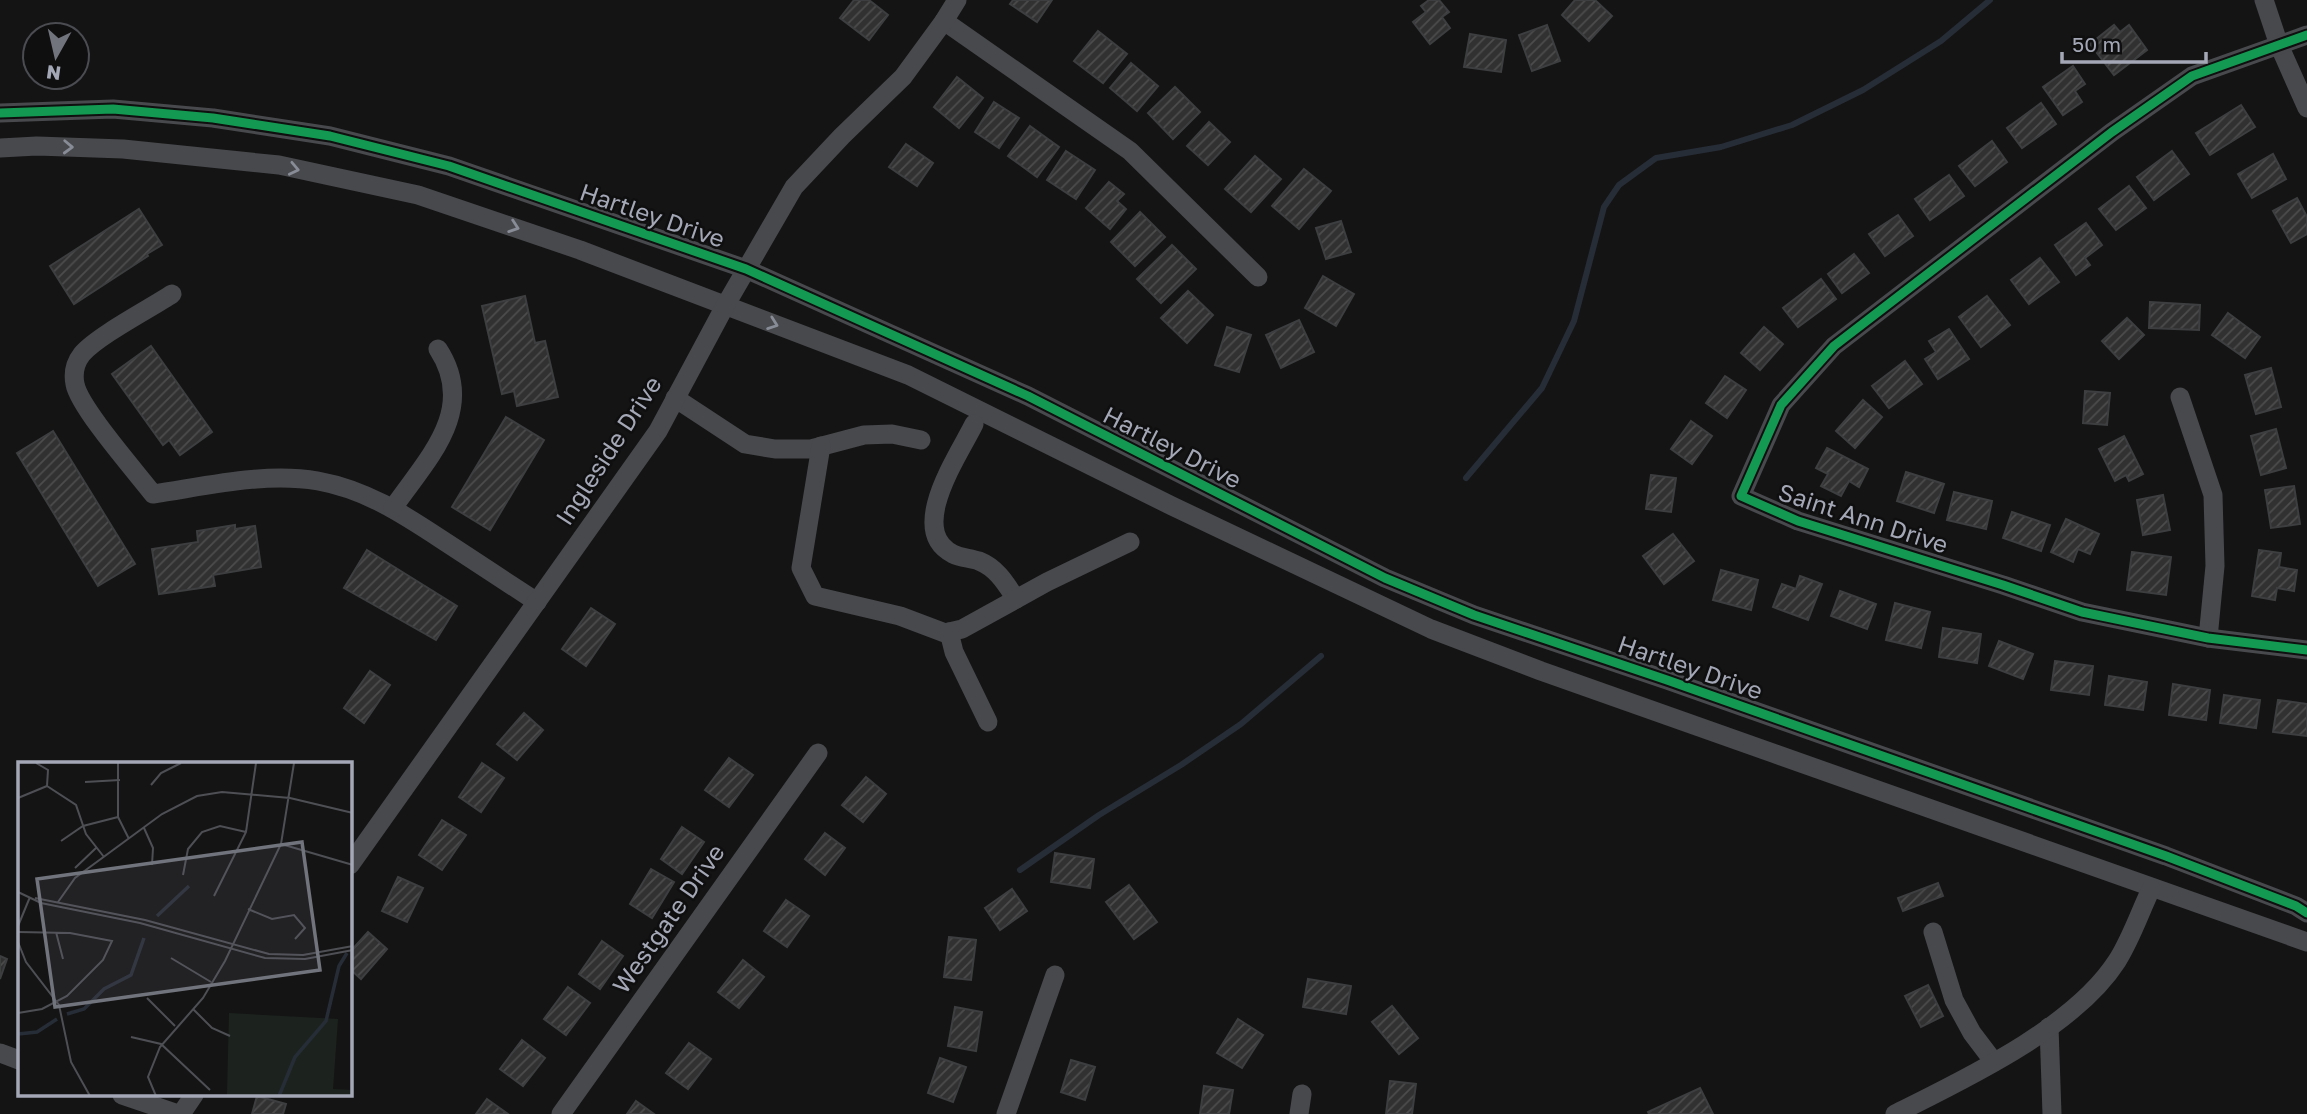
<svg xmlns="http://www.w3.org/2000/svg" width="2307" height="1114" viewBox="0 0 2307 1114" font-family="'Golos Text',sans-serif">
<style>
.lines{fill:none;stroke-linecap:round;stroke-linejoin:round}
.stream{stroke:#272d37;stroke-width:6}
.building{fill:url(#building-hatch);stroke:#3d3e40;stroke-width:2}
.minor{stroke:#48494d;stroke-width:19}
.cycleway-casing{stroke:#0f0f10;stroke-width:13}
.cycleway{stroke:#139951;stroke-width:9}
.oneway{stroke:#888c96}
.labels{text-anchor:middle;stroke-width:5;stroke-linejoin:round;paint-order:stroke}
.street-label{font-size:24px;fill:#a4a8b6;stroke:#0f0f10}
.inset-river{fill:none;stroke:#272d37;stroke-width:3.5}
.inset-road{fill:none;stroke:#4e4f55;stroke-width:2}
.view{fill:#72747d;fill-opacity:0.15;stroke:#72747d;stroke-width:3.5}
.inset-edge{fill:none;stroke:#a4a8b6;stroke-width:3.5}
</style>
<defs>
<pattern id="building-hatch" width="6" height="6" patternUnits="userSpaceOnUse" patternTransform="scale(1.75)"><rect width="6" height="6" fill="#313132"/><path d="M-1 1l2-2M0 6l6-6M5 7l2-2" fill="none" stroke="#4c4c4d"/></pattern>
</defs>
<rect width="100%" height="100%" fill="#141414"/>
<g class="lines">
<g class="stream">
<polyline points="1466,478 1542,388 1574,321 1604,207 1619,185 1656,158 1721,147 1792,125 1863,90 1941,41 1990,0"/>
<polyline points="1020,870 1099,815 1181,765 1241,724 1321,656"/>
</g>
</g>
<g class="building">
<polygon points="854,0 869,0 888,15 869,40 840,18"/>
<polygon points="1013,0 1052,0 1037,22 1010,4"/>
<polygon points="1429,0 1439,0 1449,12 1442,17 1450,28 1430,44 1413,22 1426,12 1421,6"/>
<polygon points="1575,0 1595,0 1612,16 1589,41 1562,15"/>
<polygon points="1547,25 1560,61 1532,71 1519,35"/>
<polygon points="2114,25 2120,32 2129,25 2147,50 2114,75 2090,44"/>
<polygon points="1098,31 1127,54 1103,83 1074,61"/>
<polygon points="1470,34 1506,40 1501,72 1464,67"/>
<polygon points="1131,63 1158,86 1137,111 1110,88"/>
<polygon points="2073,66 2085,84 2075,91 2082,102 2063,115 2043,87"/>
<polygon points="957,77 983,98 959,128 934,107"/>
<polygon points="1175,87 1200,112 1173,139 1148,113"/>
<polygon points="994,102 1019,118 999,148 975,132"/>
<polygon points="2041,103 2056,124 2022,148 2007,128"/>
<polygon points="2241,105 2255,127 2210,155 2196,133"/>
<polygon points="1209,122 1230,142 1208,165 1187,146"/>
<polygon points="1030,126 1059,147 1037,177 1008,156"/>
<polygon points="1992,141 2007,162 1975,186 1959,166"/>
<polygon points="906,144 933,163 917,186 889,167"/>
<polygon points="1066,151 1095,170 1076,199 1047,180"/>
<polygon points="2172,151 2189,174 2154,200 2137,177"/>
<polygon points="2273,154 2286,179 2252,198 2238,174"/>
<polygon points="1255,156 1281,179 1251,212 1225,189"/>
<polygon points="1304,169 1331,191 1299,229 1272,206"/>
<polygon points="1949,175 1964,196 1930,220 1915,199"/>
<polygon points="1109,182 1124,194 1117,201 1126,209 1110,229 1086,208"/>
<polygon points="2129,186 2146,208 2116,230 2099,209"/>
<polygon points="2297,198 2307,217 2307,234 2291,243 2273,211"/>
<polygon points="139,209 162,245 147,254 148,256 74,304 50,266"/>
<polygon points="1140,212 1165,237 1135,266 1111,242"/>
<polygon points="1898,215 1913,236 1885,256 1869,234"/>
<polygon points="1341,221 1351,252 1326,259 1316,228"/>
<polygon points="2086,223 2102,245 2085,258 2090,265 2076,275 2055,245"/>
<polygon points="1172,245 1196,269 1161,303 1137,279"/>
<polygon points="1854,254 1869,273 1842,293 1828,274"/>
<polygon points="2040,258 2059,282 2029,304 2011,280"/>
<polygon points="1323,276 1354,294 1336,326 1305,308"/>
<polygon points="1821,279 1836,299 1798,327 1783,308"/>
<polygon points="1188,291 1213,315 1187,343 1161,318"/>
<polygon points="525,296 535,343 545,341 558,397 517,406 514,391 502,394 482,306"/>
<polygon points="1987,296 2010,325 1981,347 1959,317"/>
<polygon points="2150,302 2200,305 2199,330 2149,328"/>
<polygon points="2228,313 2260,337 2245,358 2212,335"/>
<polygon points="2127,318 2144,335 2119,359 2102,341"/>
<polygon points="1299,320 1314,352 1281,368 1266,335"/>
<polygon points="1227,327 1251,335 1239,372 1215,365"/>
<polygon points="1764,327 1783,344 1760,370 1741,353"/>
<polygon points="1949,329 1969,359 1938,379 1925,359 1936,352 1929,341"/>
<polygon points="151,346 212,432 180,455 169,440 163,445 112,374"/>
<polygon points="1905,361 1922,384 1889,408 1872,386"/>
<polygon points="2271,368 2281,407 2256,414 2245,375"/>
<polygon points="1725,376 1746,390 1727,418 1706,403"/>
<polygon points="2085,391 2110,393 2107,425 2083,423"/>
<polygon points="1863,400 1882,417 1855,448 1836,431"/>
<polygon points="506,417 544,440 490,530 452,507"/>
<polygon points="1691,421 1712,436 1692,464 1671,449"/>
<polygon points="2276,429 2286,468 2261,475 2251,436"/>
<polygon points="53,431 135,564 98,586 17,453"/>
<polygon points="2124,436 2143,474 2129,481 2126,475 2115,481 2099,449"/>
<polygon points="1827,448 1868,469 1859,487 1849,481 1841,496 1821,486 1828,474 1816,468"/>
<polygon points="1906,472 1944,484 1934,513 1897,501"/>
<polygon points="1651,475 1676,478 1671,512 1646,509"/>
<polygon points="2294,486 2300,524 2271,528 2265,490"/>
<polygon points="1954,492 1992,501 1986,529 1947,520"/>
<polygon points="2163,495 2170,530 2143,535 2137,500"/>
<polygon points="2012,512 2050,525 2041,551 2003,538"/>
<polygon points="2066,519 2099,534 2090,554 2078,549 2073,562 2051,552"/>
<polygon points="235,525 235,529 255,526 261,567 213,575 215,586 159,594 152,549 198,542 197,531"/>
<polygon points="1673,534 1694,561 1664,584 1643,556"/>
<polygon points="367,550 457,606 436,640 344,588"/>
<polygon points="2259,550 2281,553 2279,567 2297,570 2294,591 2277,588 2275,600 2252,596"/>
<polygon points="2132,552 2171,557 2166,595 2127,590"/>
<polygon points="1721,570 1758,580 1751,610 1713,600"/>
<polygon points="1800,576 1822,584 1808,620 1773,607 1782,584 1796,589"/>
<polygon points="1840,591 1876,604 1867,629 1831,616"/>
<polygon points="1895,603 1930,612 1921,648 1886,640"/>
<polygon points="591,608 615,624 586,666 562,649"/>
<polygon points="1943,628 1981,634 1977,663 1939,657"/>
<polygon points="1999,641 2033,654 2023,679 1989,666"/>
<polygon points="2055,661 2093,666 2089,695 2051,690"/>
<polygon points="370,671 390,685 364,723 344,708"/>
<polygon points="2109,676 2147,682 2143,710 2105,705"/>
<polygon points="2173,684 2210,690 2206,720 2169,715"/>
<polygon points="2224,695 2260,700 2256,728 2220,723"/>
<polygon points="2278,700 2307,704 2307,736 2273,732"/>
<polygon points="524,713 543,730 517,760 497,744"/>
<polygon points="729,758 753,775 729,807 705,790"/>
<polygon points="482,763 504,778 481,812 459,797"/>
<polygon points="866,777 886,794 863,822 842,805"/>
<polygon points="442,820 466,835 442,870 419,855"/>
<polygon points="682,827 704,842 682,874 661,859"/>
<polygon points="825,833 845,848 825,875 805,859"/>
<polygon points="1055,853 1094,859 1090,888 1051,882"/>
<polygon points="651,869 674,882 652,918 630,904"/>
<polygon points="398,877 423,888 407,922 382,911"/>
<polygon points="1938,883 1943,896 1903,911 1898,898"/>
<polygon points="1129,885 1157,922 1134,939 1106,902"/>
<polygon points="1012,889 1027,911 1000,930 985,908"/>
<polygon points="786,900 809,916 787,947 764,931"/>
<polygon points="368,932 387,949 361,979 350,969 350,952"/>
<polygon points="949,937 976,940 971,980 944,977"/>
<polygon points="602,941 623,956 600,989 579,974"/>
<polygon points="0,956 7,959 0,979"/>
<polygon points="743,960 764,977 739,1008 718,992"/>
<polygon points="1308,979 1351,986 1346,1014 1303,1007"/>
<polygon points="1928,985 1943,1016 1921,1027 1905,996"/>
<polygon points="568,987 590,1003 566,1035 544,1019"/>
<polygon points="1392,1006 1418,1038 1399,1054 1372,1022"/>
<polygon points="955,1007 982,1012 976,1051 948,1046"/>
<polygon points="1238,1019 1263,1035 1242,1068 1217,1053"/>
<polygon points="522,1040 545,1058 523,1086 500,1069"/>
<polygon points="689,1043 711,1059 688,1089 666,1073"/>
<polygon points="940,1058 966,1067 953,1102 928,1093"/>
<polygon points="1071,1060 1095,1067 1085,1100 1061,1092"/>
<polygon points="1390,1081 1416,1084 1412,1114 1386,1114"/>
<polygon points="1204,1086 1233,1090 1229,1114 1200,1114"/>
<polygon points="1700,1088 1713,1114 1649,1114 1648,1112"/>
<polygon points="257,1096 286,1104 283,1114 252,1114"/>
<polygon points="487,1099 508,1114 476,1114"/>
<polygon points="636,1101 654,1114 627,1114"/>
</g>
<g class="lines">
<g class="minor">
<polyline points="2264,0 2279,45 2307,108"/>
<polyline points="944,21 1130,151 1258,277"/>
<polyline points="2307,35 2192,76 2112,132 1834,346 1781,405 1741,496 1798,521 2003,585 2082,612 2208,638 2307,650"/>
<polyline points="0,113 113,109 213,118 330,136 449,166 746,269 1028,396 1385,578 1474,615 1667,680 2166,856 2296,906 2307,913"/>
<polyline points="0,148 37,146 123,149 279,165 418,195 580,250 908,375 1172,506 1431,629 1541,671 2307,942"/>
<path d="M172,294c-21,14 -75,42 -90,60 -7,9 -9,20 -7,30 4,23 61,88 78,110 54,-8 111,-22 165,-13 50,9 88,35 129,62 30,20 60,39 90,59"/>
<polyline points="2180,397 2213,495 2215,566 2208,638"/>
<polyline points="675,398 745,444 775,449 811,449 864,435 892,434 921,440"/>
<path d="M974,424c-15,31 -68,106 -21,130 8,4 18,4 26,7 18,7 27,23 37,38"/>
<polyline points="821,446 801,568 815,596 900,616 945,633 962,629 1047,582 1130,542"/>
<path d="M393,508c34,-49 85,-98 45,-159"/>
<polyline points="949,632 954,652 988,722"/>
<polyline points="350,865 658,431 725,306 794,187 842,136 903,77 944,21 957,0"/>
<polyline points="1933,932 1954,1000 1972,1033 1994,1062"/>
<polyline points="2049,1027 2052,1114"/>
<polyline points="0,1053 19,1060"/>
<polyline points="122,1095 178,1114"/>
<polyline points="181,1114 194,1095"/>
<polyline points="561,1114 818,753"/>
<polyline points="1006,1114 1055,975"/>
<polyline points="1299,1114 1302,1094"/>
<path d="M1895,1114c70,-35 179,-86 222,-153 14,-22 23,-49 34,-72"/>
</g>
<g class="cycleway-casing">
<g id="cycleway">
<polyline points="2307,35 2192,76 2112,132 1834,346 1781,405 1741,496 1798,521 2003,585 2082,612 2208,638 2307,650"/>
<polyline points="0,113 113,109 213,118 330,136 449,166 746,269 1028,396 1385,578 1474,615 1667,680 2166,856 2296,906 2307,913"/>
</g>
</g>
<use href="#cycleway" class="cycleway"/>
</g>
<defs><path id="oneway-chevron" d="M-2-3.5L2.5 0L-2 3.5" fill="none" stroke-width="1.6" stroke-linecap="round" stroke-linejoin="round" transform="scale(1.75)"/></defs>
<g class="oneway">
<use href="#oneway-chevron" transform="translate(68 147) rotate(2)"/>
<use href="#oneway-chevron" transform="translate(294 169) rotate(12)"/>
<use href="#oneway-chevron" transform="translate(514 227) rotate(19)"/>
<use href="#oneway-chevron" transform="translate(773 324) rotate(20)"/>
</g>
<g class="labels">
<g class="street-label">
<text transform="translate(652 216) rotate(19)" y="8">Hartley Drive</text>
<text transform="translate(1172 448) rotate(27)" y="8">Hartley Drive</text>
<text transform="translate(609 451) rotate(-57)" y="8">Ingleside Drive</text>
<text transform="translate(1863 519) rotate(18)" y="8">Saint Ann Drive</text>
<text transform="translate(1690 668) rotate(19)" y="8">Hartley Drive</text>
<text transform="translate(669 919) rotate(-55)" y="8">Westgate Drive</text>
</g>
</g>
<g transform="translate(18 762)">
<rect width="334" height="334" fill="#141414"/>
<path d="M211,251l109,6 -5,70 19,1v6h-125z" fill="#1c231e"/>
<path class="inset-river" d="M139,154l32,-30M49,252l17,-5 20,-20 27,-14 13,-37M0,272l19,-2 20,-13M261,334l16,-39 31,-36 13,-55 8,-13"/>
<path class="inset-road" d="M18,1l12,7 -1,16M100,1v54l11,22M67,20l35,-2M133,23l10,-12 20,-10M29,24l29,19 10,29 18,23M0,36l29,-12M126,66l9,20 -1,17M43,79l22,-15 35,-9M263,82l72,21M57,106l21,-20M165,113l5,-26 14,-17 18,-6 26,6M0,130l23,11 99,20 125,35 40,1 48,-9M196,134l32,-64 10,-69M17,136l110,22 124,34 34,1 50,-9M40,140l17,-24 87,-64 35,-18 25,-4 68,6 63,15M230,147l24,10 22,-4 11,13 -10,11M0,164l12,-29M0,170l52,1 42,8 -9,19 -36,36 -25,13 -24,4M38,170l7,27M0,180l8,20 33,43 12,57 19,34M153,196l40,24M129,236l28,28M175,247l19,19 18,8M113,275l30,7 49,46M138,334l-8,-19 12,-30 43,-49 22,-37 56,-117 13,-81"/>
<path class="view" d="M284,80l18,128 -265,37 -18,-128z"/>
<rect width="334" height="334" class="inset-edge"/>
</g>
<g transform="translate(56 56) rotate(188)"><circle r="33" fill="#0f0f10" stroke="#4b4c52" stroke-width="2"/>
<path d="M0-5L12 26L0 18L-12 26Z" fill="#72747d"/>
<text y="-10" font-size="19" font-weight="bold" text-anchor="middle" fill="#a4a8b6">N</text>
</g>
<path d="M2062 52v10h144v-10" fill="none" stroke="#a4a8b6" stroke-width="3.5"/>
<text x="2072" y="52" font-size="21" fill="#a4a8b6" stroke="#0f0f10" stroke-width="5" paint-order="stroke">50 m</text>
</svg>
